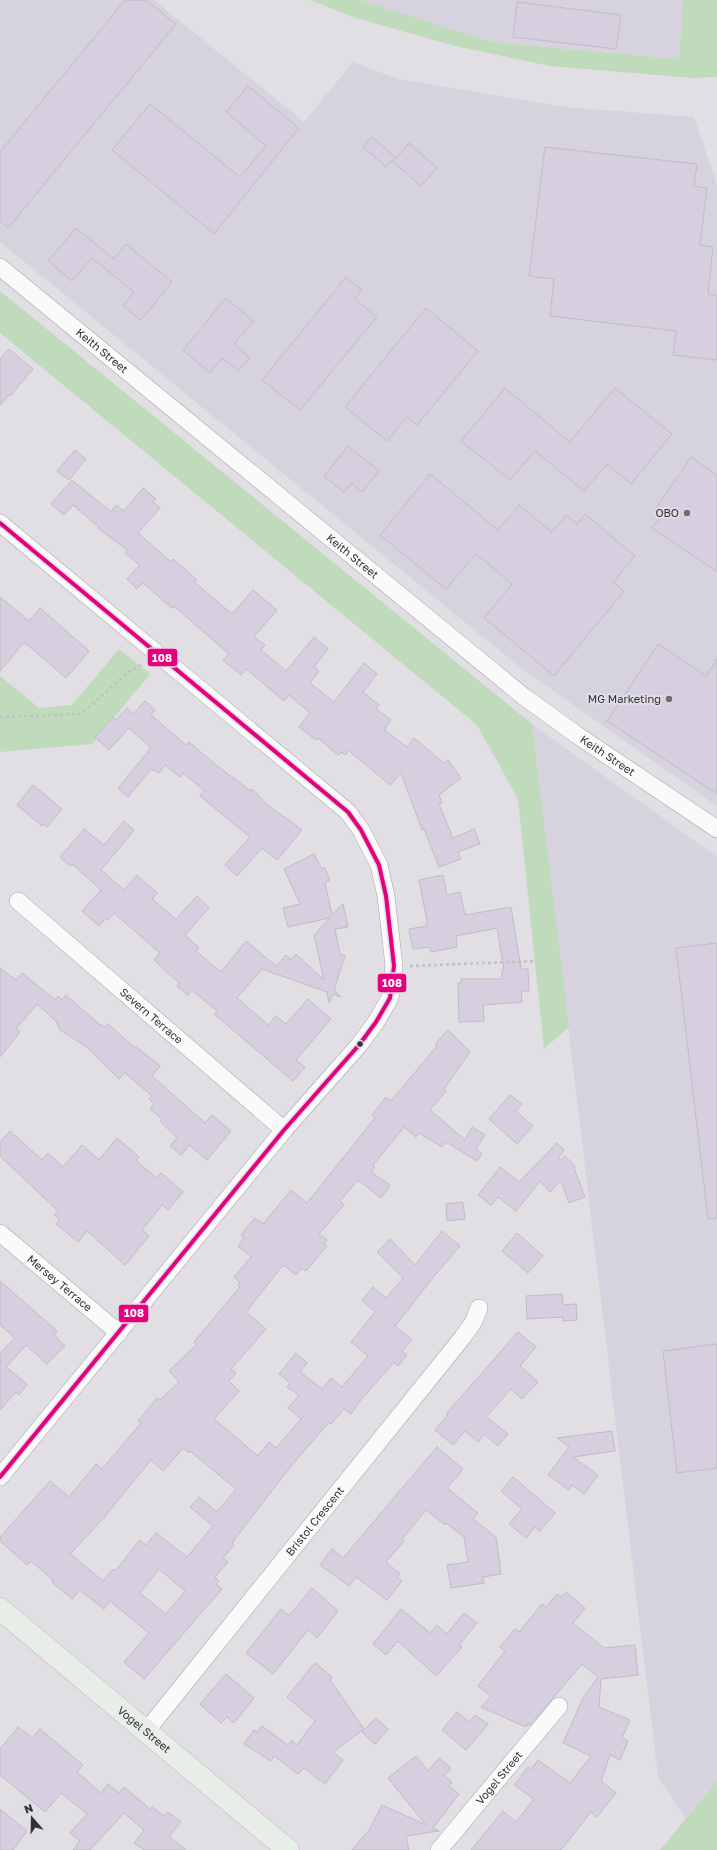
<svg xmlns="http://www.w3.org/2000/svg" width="717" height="1850" viewBox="0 0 717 1850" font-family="'Golos Text',sans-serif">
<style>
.built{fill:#d7d3de}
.green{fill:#bfdbbc}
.building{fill:#d5cfe0;stroke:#bfbdc1;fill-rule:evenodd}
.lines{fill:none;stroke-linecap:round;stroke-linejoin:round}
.minor-casing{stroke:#a4a3a6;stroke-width:18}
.major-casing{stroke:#bcbbbe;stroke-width:23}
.path{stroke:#c1c1c2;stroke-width:2.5;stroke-dasharray:3 3;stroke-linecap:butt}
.minor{stroke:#fafafb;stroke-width:17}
.major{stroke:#e7ede7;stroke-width:22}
.bus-1-casing{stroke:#e0dde6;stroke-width:7}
.bus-1{stroke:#e5007d;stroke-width:4}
.poi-dot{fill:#6f6e72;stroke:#e0dde6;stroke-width:1.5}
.bus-dot{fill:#323134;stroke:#e0dde6;stroke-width:1.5}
.labels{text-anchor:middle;stroke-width:4;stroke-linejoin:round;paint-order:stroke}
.street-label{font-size:11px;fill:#323134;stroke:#e0dde6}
.poi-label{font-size:11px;fill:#323134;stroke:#e0dde6;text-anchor:end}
.line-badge{stroke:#e0dde6;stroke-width:1.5}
.badge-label{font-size:11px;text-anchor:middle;font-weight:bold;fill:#fff}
</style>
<rect width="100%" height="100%" fill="#e1dfe4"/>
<g class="built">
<polygon points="0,0 154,0 304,122 353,62 398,79 565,107 694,117 717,185 717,806 522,669 0,242"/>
<polygon points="361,0 683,0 679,59 491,42"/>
<polygon points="532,724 717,857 717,1781 686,1818 658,1777"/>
</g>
<g class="green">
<polygon points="310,0 361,0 491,42 679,59 683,0 717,0 717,77 692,78 550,66 455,46 359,19"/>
<polygon points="0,291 532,724 569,1027 544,1049 518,799 477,725 0,333"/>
<polygon points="119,649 150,674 92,744 0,752 0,676 39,708 72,705"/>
<polygon points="717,1781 717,1850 660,1850"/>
</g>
<g class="building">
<polygon points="125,0 146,0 176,24 8,228 0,221 0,152"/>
<polygon points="517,2 621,15 616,49 513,37"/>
<polygon points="248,86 299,128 214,234 112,150 150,104 240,177 266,146 226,112"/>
<polygon points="372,137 395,157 386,167 363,147"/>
<polygon points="409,143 437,168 421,186 393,162"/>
<polygon points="545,147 697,164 694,186 707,188 700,245 713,247 708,294 717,295 717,360 673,355 676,331 550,316 554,279 529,276"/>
<polygon points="76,228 114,259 126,244 172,282 141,320 123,306 134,292 92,258 72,281 48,261"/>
<polygon points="346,277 362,290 355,299 377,317 300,410 262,380"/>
<polygon points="226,298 253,321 234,344 250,358 238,371 222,358 210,373 183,350"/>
<polygon points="426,308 478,351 417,425 407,417 387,441 345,407"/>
<polygon points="9,349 33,369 11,395 10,394 0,405 0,359"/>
<polygon points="505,388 570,442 615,388 672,434 631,484 607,464 584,491 535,451 510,480 461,441"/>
<polygon points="348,446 379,471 362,492 352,483 344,492 324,476"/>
<polygon points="75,450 86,459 69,480 57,471"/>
<polygon points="691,457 717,475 717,572 652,528 662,515 654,511"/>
<polygon points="430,474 498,530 519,505 552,532 566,515 577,524 585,514 635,556 613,582 624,591 554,676 484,618 512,584 476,554 446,589 380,535"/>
<polygon points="72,480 111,512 116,505 124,511 143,488 156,499 153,502 160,508 138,533 171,562 173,559 197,580 194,582 232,614 253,590 277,610 254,637 265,645 261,650 286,671 314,637 328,649 314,667 319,671 310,683 334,702 364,663 377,674 363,692 379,705 376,709 391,720 384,730 407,747 414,738 444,763 448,760 461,778 439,795 442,803 439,804 453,838 474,829 480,844 458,852 461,859 439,867 424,829 422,830 401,773 390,785 349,751 345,755 341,752 338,755 318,738 316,740 299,727 310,713 289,695 284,701 246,669 241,675 223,660 229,654 174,606 172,608 143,583 137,589 127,579 140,565 125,553 127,550 98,528 99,527 73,505 64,515 51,504"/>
<polygon points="0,597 29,621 40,608 89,651 66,678 24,642 0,671"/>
<polygon points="658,644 706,676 717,659 717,794 607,721"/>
<polygon points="145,701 155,710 151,715 186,745 189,742 216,765 251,791 252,789 269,806 302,830 277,860 262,848 237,876 225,865 250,837 200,796 204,790 183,773 180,777 165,765 159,773 151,769 128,797 118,788 151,748 129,728 109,750 95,737 113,717 116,720 127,708 133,714"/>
<polygon points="33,785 62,809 47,827 44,824 42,826 17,805"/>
<polygon points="124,821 134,830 101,870 124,890 137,875 157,893 152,899 176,919 197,896 209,908 185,935 199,948 196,951 221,972 246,941 276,966 286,955 291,960 296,954 324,980 314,935 330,918 288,927 283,908 300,904 284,869 314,854 322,869 324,867 330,880 325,883 332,915 343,904 348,927 335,929 340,954 345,956 334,990 341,997 333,994 329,1003 327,992 262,969 237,998 268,1025 276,1016 286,1024 308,999 331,1019 296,1060 305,1067 293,1081 214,1014 217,1011 192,990 188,995 177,986 179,983 154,960 160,953 114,913 108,920 106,918 99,926 82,911 101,890 72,864 70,866 60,857 84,829 104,845"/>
<polygon points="443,875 447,895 460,892 465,915 511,907 521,969 528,969 529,991 521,991 522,1002 483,1005 484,1021 459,1022 458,983 461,983 461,979 502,979 502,970 504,970 497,928 456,936 457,947 431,952 430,947 413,949 409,929 427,926 426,922 427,921 419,880"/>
<polygon points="717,943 717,1218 708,1219 676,948"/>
<polygon points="0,968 16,980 22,973 55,1000 58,996 62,1000 66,995 99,1024 105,1027 108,1024 134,1047 135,1046 160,1066 152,1076 205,1123 212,1115 231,1131 207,1160 189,1145 181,1155 170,1146 177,1138 160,1121 162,1119 150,1109 154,1104 149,1099 152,1096 125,1073 119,1079 87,1047 60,1030 56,1021 37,1004 16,1029 20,1032 0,1057"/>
<path d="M448,1030l22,22 -26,37 2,2 -16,19 35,30 7,-13 13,8 -9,14 6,5 -5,7 -31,-19 -4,5 -23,-14 -3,4 -12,-10 -31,38 2,2 -4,5 19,13 -9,13 -23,-18 -18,21 4,4 -25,29 8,6 -3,4 3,2 -21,25 -4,-3 -6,7 -13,-10 -37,47 20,17 -35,40 5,4 -7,8 10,10 -25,28 44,37 11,-14 7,6 25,-29 -13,-11 11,-13 -12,-8 3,-4 -11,-9 17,-21 11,10 -7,9 22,17 9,-11 11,9 26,-31 -17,-14 24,-30 -13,-12 11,-13 13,11 17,-20 -26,-26 13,-13 25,26 27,-34 18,15 -25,29 -40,51 17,14 -10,11 5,4 -9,11 -4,-4 -34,39 -9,13 -7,-5 -13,15 -2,-2 -38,44 -54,70 -5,7 2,2 -11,13 5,4 -13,15 4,4 -3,3 6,5 -78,90 -20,-17 25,-29 -39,-32 -6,8 -24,-19 -8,9 -20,-17 1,-2 -22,-19 -4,4 -27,-24v-4l50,-56 19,16 27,-33 6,5 39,-46 -3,-2 19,-23 3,2 19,-18 -10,-11 28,-27 -3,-2 46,-55 -2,-2 2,-2 -6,-6 17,-20 -13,-11 6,-8 -3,-3 14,-17 8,6 28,-34 16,13 68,-85 -3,-3 14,-18 5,4 46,-55 -2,-2zM183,1448l6,5 1,-2 46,38 -19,23 -18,-15 -9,10 23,19 -26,31 -31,-24 -10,12 -6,-5 -25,31 -2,-2 -10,12 -33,-27 31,-33 50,-61 12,11zM159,1569l26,22 -19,23 -26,-21z"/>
<polygon points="510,1095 522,1104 516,1111 533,1126 517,1144 489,1119"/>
<polygon points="10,1131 42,1160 48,1153 63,1167 82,1145 99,1160 117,1138 139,1157 136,1161 157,1178 161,1173 183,1192 168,1210 162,1205 142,1230 149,1236 125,1265 87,1231 78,1242 56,1224 60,1220 54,1215 58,1211 0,1156 0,1142"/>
<polygon points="557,1143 564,1150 558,1158 561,1160 565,1156 575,1166 574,1168 585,1197 569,1203 561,1181 550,1192 540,1181 516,1211 498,1197 491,1205 478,1195 500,1167 519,1182"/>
<polygon points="463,1202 465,1219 447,1221 446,1204"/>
<polygon points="517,1233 543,1256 528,1273 502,1251"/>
<polygon points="0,1281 57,1331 54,1335 65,1346 47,1364 26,1345 6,1367 27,1384 19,1395 16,1392 0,1410 0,1353 15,1338 0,1325"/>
<polygon points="562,1294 563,1305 576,1304 577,1320 563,1321 563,1317 527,1319 526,1296"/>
<polygon points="518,1332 536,1347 520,1366 538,1382 522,1399 511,1389 486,1417 508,1434 498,1446 484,1434 478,1442 465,1431 453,1445 435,1430 448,1415 446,1414"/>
<polygon points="717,1344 717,1468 677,1473 663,1351"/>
<polygon points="612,1431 615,1451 573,1457 598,1475 584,1494 572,1485 569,1490 548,1475 569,1447 557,1438"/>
<polygon points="437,1447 463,1469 447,1488 478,1513 473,1519 496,1537 501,1574 483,1577 484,1583 451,1588 447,1565 468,1562 464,1537 446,1523 445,1525 426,1510 402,1539 404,1541 386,1562 400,1574 397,1577 402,1581 387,1600 356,1577 349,1586 320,1565 332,1549 343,1558"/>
<polygon points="513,1477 555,1513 540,1531 535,1527 526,1538 509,1524 522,1509 501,1491"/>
<polygon points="312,1588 338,1611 317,1638 308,1630 273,1674 246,1653 281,1609 289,1616"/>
<polygon points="566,1592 585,1608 573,1623 604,1648 635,1645 638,1675 601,1679 599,1707 630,1720 622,1738 628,1741 620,1760 610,1755 601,1781 616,1793 597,1817 591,1812 561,1850 471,1850 503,1811 516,1822 534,1799 514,1785 528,1767 531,1769 538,1760 570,1783 591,1756 563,1743 583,1698 598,1677 582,1664 530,1725 528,1724 526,1727 481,1707 491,1696 478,1686 505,1651 500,1647 515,1629 519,1632 542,1604 546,1607 557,1594 561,1597"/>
<polygon points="401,1609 430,1633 437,1625 447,1634 464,1613 477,1623 459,1645 462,1647 436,1676 398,1641 386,1655 373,1644"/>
<polygon points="315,1663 332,1677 330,1680 364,1729 333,1752 343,1760 325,1784 304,1768 298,1774 274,1756 271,1761 244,1744 254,1730 257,1732 262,1726 288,1745 292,1740 297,1745 315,1721 287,1697"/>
<polygon points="226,1674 254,1698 234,1723 227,1717 221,1723 200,1704"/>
<polygon points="457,1712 469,1722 475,1715 488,1724 466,1750 442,1730"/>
<polygon points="376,1718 388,1729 375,1744 362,1732"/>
<polygon points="18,1727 32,1738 40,1729 83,1765 77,1772 101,1793 108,1784 119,1793 124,1787 150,1809 152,1807 164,1816 168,1812 181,1822 169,1836 186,1850 144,1850 134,1843 144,1830 124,1813 90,1850 73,1850 80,1841 70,1833 87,1814 61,1793 45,1812 0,1775 0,1749"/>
<polygon points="416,1756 428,1771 439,1758 451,1768 444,1776 452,1782 449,1786 459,1794 433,1828 439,1831 406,1836 409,1850 352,1850 369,1830 382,1805 426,1825 388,1778"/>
<polygon points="0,1809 27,1831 13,1850 0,1850"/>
</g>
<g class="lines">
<g class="minor-casing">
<g id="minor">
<path id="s1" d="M0,267l523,429 54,39 140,94"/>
<polyline points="0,523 348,812 361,830 379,865 386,896 394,966 390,998 376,1022 359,1045 284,1130 0,1477"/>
<path id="s2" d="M18,901l266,229"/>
<path id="s3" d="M0,1233l119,100"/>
<path id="s4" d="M147,1730l315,-392 11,-15 6,-15"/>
<path id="s5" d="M439,1850l120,-144"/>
</g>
</g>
<g class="major-casing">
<g id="major">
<path id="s6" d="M0,1609l288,241"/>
</g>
</g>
<g class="path">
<polyline points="0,717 81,714 127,673 143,664"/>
<polyline points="410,966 535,961"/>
</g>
<use href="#minor" class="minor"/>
<use href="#major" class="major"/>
<g class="bus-1-casing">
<polyline id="bus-1" points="0,523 348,812 361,830 379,865 386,896 394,966 390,998 376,1022 359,1045 284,1130 0,1477"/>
</g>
<use href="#bus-1" class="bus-1"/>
</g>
<g class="poi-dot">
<circle cx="687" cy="513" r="4"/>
<circle cx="669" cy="699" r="4"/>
</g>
<circle class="bus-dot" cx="360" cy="1044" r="3.5"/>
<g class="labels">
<g class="street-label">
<text dy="4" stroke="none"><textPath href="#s1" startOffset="132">Keith Street</textPath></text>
<text dy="4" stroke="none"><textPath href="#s1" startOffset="456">Keith Street</textPath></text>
<text dy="4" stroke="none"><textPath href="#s1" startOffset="780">Keith Street</textPath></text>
<text dy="4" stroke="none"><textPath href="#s2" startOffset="176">Severn Terrace</textPath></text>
<text dy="4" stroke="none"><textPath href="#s3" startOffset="78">Mersey Terrace</textPath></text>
<text dy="4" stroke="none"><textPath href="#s4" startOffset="268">Bristol Crescent</textPath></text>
<text dy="4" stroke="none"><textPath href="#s6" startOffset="188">Vogel Street</textPath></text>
<text dy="4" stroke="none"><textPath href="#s5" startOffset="94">Vogel Street</textPath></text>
</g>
<g class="poi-label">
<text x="679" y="517">OBO</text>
<text x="661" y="703">MG Marketing</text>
</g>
</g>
<g class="line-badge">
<rect x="147" y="648" width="31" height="19" rx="4" fill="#e5007d"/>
<rect x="377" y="973" width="30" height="20" rx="4" fill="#e5007d"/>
<rect x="118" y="1304" width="31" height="19" rx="4" fill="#e5007d"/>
</g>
<g class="badge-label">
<text x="162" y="662">108</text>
<text x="392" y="987">108</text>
<text x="134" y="1317">108</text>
</g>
<g transform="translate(32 1818) rotate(340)" stroke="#e0dde6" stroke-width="3" paint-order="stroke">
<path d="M0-3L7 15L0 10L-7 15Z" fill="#323134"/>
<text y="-6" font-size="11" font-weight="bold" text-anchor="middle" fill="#323134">N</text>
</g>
</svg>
